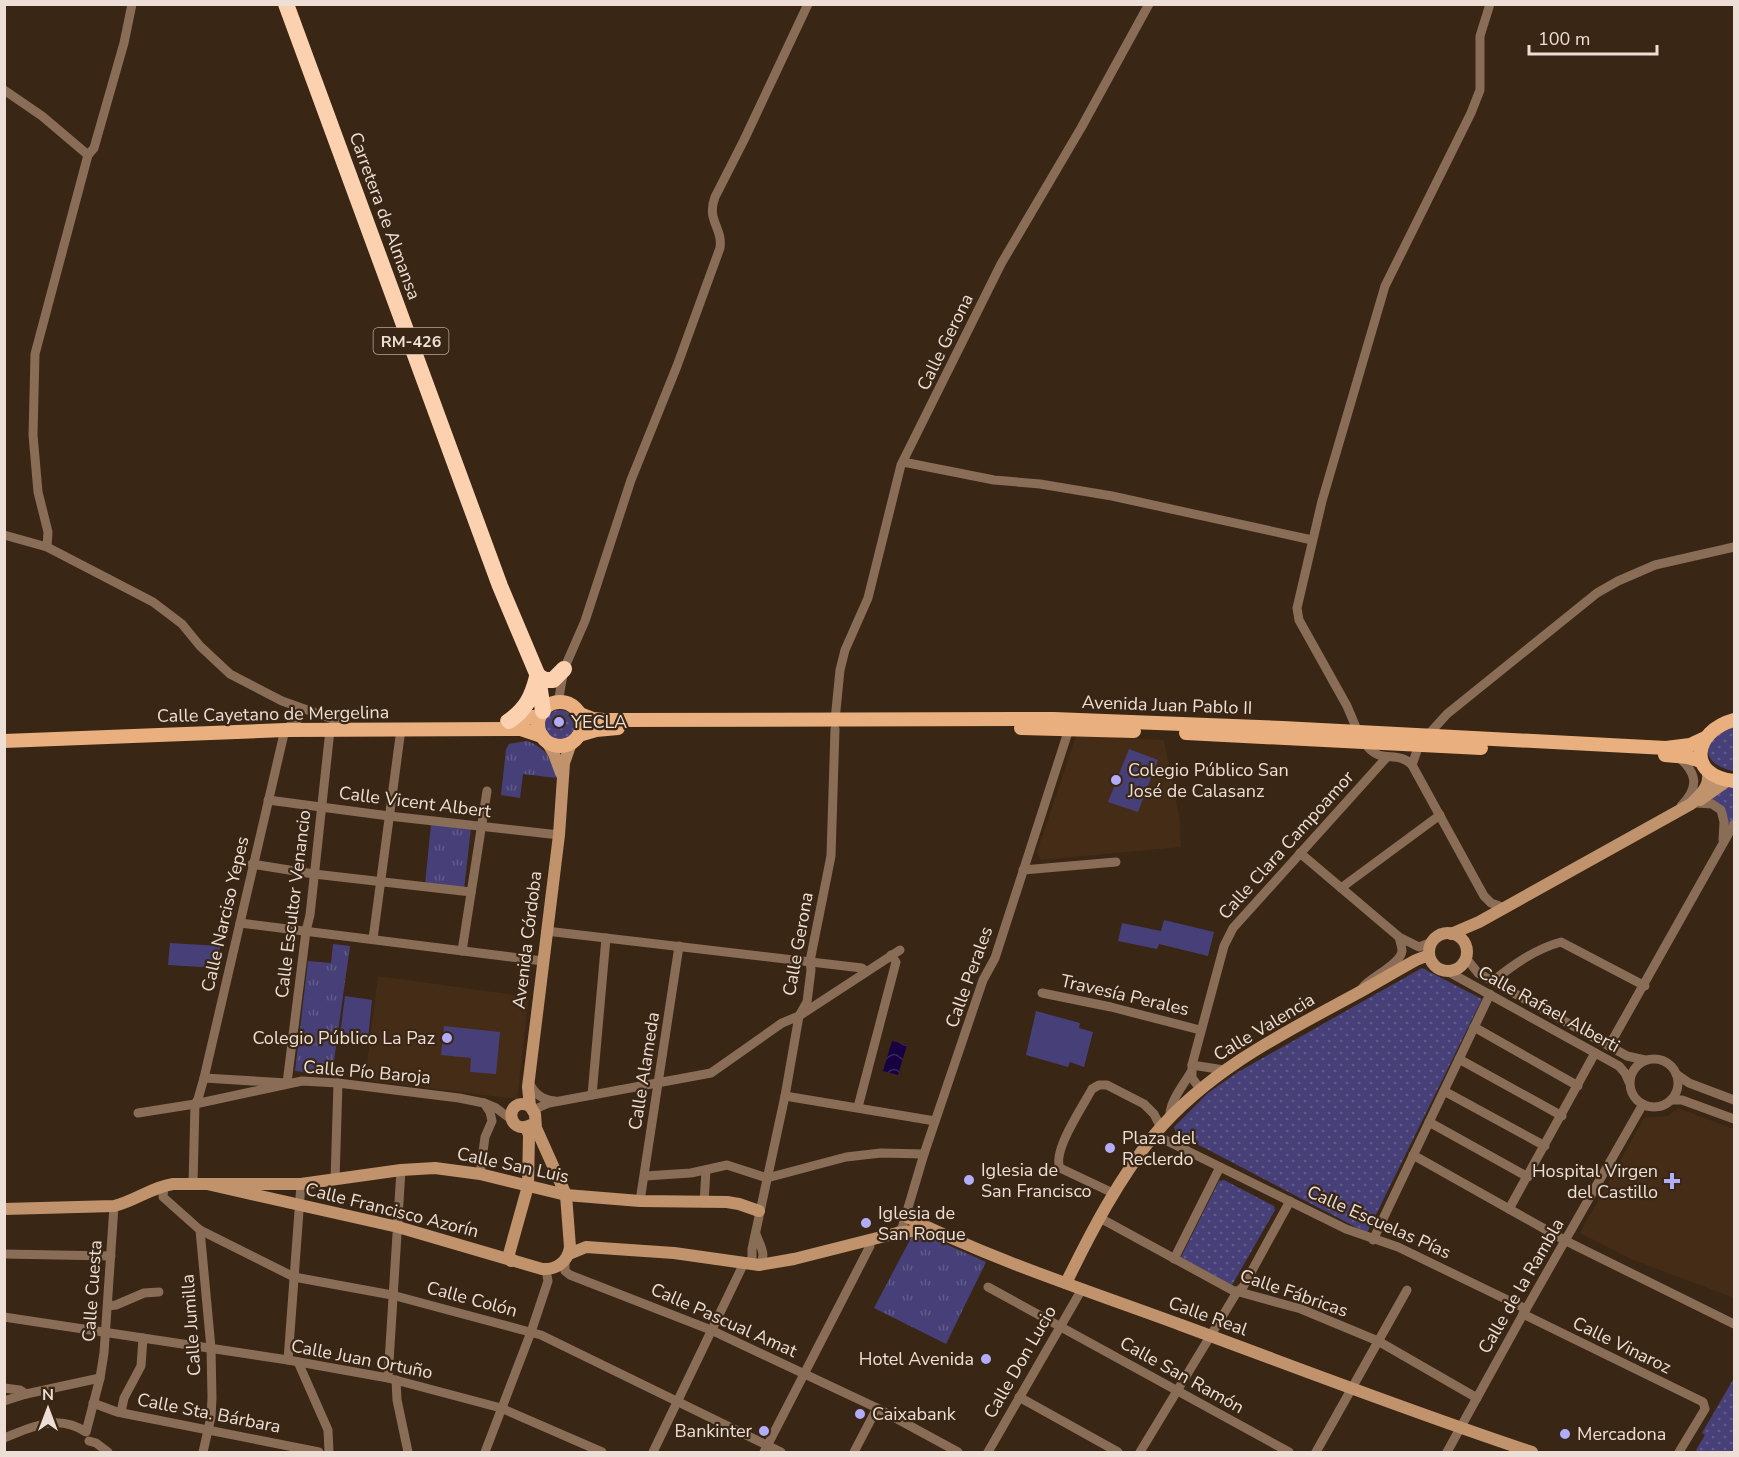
<svg xmlns="http://www.w3.org/2000/svg" width="1739" height="1457" viewBox="0 0 1739 1457" font-family="'Nunito Sans',sans-serif">
<style>
.built{fill:#452c16}
.grass{fill:url(#grass-dots)}
.park{fill:url(#park-tufts)}
.pitch{fill:#474078}
.water{fill:url(#water-waves)}
.lines{fill:none;stroke-linecap:round;stroke-linejoin:round}
.street{stroke:#8a6d56;stroke-width:9}
.secondary{stroke:#c0936d;stroke-width:12}
.primary{stroke:#eaaf7f;stroke-width:14}
.highway{stroke:#fcd1af;stroke-width:16}
.poi-dot{fill:#b2adf9;stroke:#392615;stroke-width:2}
.labels{text-anchor:middle;stroke-width:4.5;stroke-linejoin:round;paint-order:stroke}
.shield{fill:#392615;stroke:#b7a89b;stroke-width:1.5}
.shield-label{font-size:16px;font-weight:bold;fill:#eddfd5}
.street-label{font-size:18px;fill:#eddfd5;stroke:#392615}
.poi-label{font-size:18px;fill:#eddfd5;stroke:#392615;text-anchor:start}
</style>
<defs>
<pattern id="grass-dots" width="8" height="8" patternUnits="userSpaceOnUse" patternTransform="scale(1.5)"><rect width="8" height="8" fill="#474078"/><path d="M2 2h.1M6 6h.1" fill="none" stroke="#625b8a" stroke-width="1.8" stroke-linecap="round"/></pattern>
<pattern id="park-tufts" width="24" height="20" patternUnits="userSpaceOnUse" patternTransform="scale(1.5)"><rect width="24" height="20" fill="#474078"/><path d="M3 7l-1-3M5 7V3M7 7l1-3M15 17l-1-3M17 17v-4M19 17l1-3" fill="none" stroke="#625b8a"/></pattern>
<pattern id="water-waves" width="16" height="10" patternUnits="userSpaceOnUse" patternTransform="scale(1.5)"><rect width="16" height="10" fill="#170143"/><path d="M0 5q4-4 8 0t8 0" fill="none" stroke="#39265d"/></pattern>
</defs>
<rect width="100%" height="100%" fill="#392615"/>
<g class="built">
<polygon points="1076,736 1164,740 1180,821 1181,847 1041,860 1037,852"/>
<polygon points="378,976 529,997 517,1099 365,1080"/>
<polygon points="1678,1108 1734,1129 1734,1298 1631,1259 1580,1233 1644,1118 1668,1116"/>
</g>
<g class="grass">
<circle cx="560" cy="725" r="15"/>
<path d="M1734,727v44c-37,-7 -32,-35 0,-44z"/>
<polygon points="1734,786 1734,818 1727,832 1711,800 1727,787"/>
<polygon points="1422,968 1482,999 1367,1233 1176,1133 1174,1127 1208,1093 1238,1072"/>
<polygon points="1224,1180 1274,1206 1275,1210 1232,1285 1181,1257 1219,1181"/>
<polygon points="1734,1378 1734,1452 1697,1452 1696,1450 1705,1435 1702,1433"/>
</g>
<g class="park">
<path d="M527,741c20,7 24,18 30,37l-34,-4 -3,24 -19,-3 5,-46 3,-5z"/>
<polygon points="431,824 471,828 464,889 425,885"/>
<polygon points="333,944 350,946 332,1075 295,1071 308,961 331,963"/>
<polygon points="918,1236 932,1238 986,1262 946,1344 874,1308 911,1238"/>
</g>
<g class="pitch">
<polygon points="1129,749 1158,760 1138,812 1108,802"/>
<polygon points="1164,920 1214,932 1208,956 1159,944 1157,949 1118,941 1122,923 1161,931"/>
<polygon points="170,943 220,946 219,968 168,965"/>
<polygon points="345,996 372,1000 368,1039 340,1035"/>
<polygon points="1036,1011 1080,1023 1079,1028 1093,1032 1084,1067 1070,1062 1068,1067 1026,1055"/>
<polygon points="444,1026 500,1032 496,1074 470,1072 471,1058 441,1055"/>
</g>
<polygon class="water" points="892,1041 907,1045 898,1075 883,1071"/>
<g class="lines">
<g class="street">
<polyline points="4,90 42,116 88,155 35,354 33,435 38,492 48,532 47,547"/>
<polyline points="88,155 94,148 124,43 132,4"/>
<polyline points="903,462 994,480 1040,484 1112,496 1312,540"/>
<polyline points="4,535 47,547 153,602 182,624 200,646 230,674 282,701 341,722"/>
<path d="M558,703l6,-34 21,-48 46,-141 46,-114 43,-118c3,-21 -14,-27 -5,-51l29,-57 64,-136"/>
<polyline points="835,720 840,670 845,650 868,598 901,465 1001,264 1081,128 1149,4"/>
<polyline points="1358,732 1347,706 1299,620 1297,608 1322,501 1385,286 1471,113 1480,90 1480,36 1490,4"/>
<path d="M1365,743c14,23 32,6 47,22"/>
<path d="M1677,756c20,16 23,31 4,50"/>
<polyline points="268,800 389,816 559,835"/>
<polyline points="1696,803 1712,804 1721,810 1724,822 1723,840"/>
<polyline points="1300,853 1399,937 1419,947 1432,942"/>
<polyline points="252,864 314,874 471,892"/>
<polyline points="1023,870 1116,862"/>
<polyline points="1341,888 1440,815"/>
<polyline points="1505,908 1491,903 1484,896 1412,765 1419,745 1447,714 1597,593 1618,581 1655,565 1734,547"/>
<polyline points="240,923 543,961"/>
<polyline points="546,931 862,968 866,972"/>
<polyline points="373,939 401,729"/>
<polyline points="462,951 487,791"/>
<polyline points="1466,958 1478,973 1627,1056 1645,1060"/>
<polyline points="1447,971 1619,1066 1625,1073 1629,1082"/>
<path d="M1493,981c20,-16 42,-32 68,-39l84,44"/>
<path d="M1363,987c8,-10 38,-23 39,-36 0,-4 -2,-10 -3,-14"/>
<polyline points="1042,993 1111,1007 1200,1030"/>
<polyline points="1474,1027 1578,1086"/>
<polyline points="1609,1046 1734,824"/>
<circle cx="1654" cy="1083" r="24"/>
<polyline points="1459,1059 1562,1116"/>
<polyline points="1192,1065 1224,1070"/>
<polyline points="1676,1074 1689,1083 1734,1100"/>
<polyline points="204,1078 287,1083 306,931 310,915 330,730"/>
<path d="M529,1082c5,12 13,18 26,19"/>
<polyline points="1201,1090 1192,1078 1192,1065 1224,946 1233,928 1387,757"/>
<polyline points="1444,1091 1545,1146"/>
<polyline points="592,1095 606,938"/>
<polyline points="785,1096 935,1121"/>
<polyline points="1671,1100 1682,1100 1734,1119"/>
<polyline points="484,1103 496,1108 512,1120"/>
<polyline points="858,1107 896,962 891,955"/>
<polyline points="533,1110 549,1103 711,1073 782,1023 799,1016 900,950"/>
<polyline points="138,1113 195,1104 302,1081 338,1083 459,1098 484,1103 490,1112 492,1121 485,1137 480,1174"/>
<path d="M1170,1119c-2,-16 13,-33 21,-47"/>
<polyline points="1429,1122 1528,1177"/>
<polyline points="1155,1135 1346,1229 1398,1247 1526,1309"/>
<polyline points="1413,1155 1566,1241 1734,1324"/>
<polyline points="645,1176 691,1173 727,1165 767,1178 846,1157 881,1153 924,1154"/>
<polyline points="335,1180 338,1083"/>
<polyline points="193,1184 195,1104 198,1099 204,1078 283,738 285,730 299,718 299,711 297,707"/>
<polyline points="164,1186 163,1197 200,1230 294,1277 392,1295 541,1335 781,1452"/>
<path d="M1115,1194l-55,-26c-8,-17 23,-62 32,-79l7,-4h8l37,19 10,10 7,14"/>
<polyline points="640,1201 679,946"/>
<polyline points="704,1203 706,1170"/>
<polyline points="1509,1209 1595,1053"/>
<polyline points="1100,1218 1232,1290 1301,1309 1378,1341 1477,1398"/>
<polyline points="200,1230 211,1348 212,1398 211,1417 203,1452"/>
<polyline points="897,1233 902,1228 924,1154 983,980 995,958 1069,729"/>
<path d="M756,1234c3,10 12,21 3,31"/>
<polyline points="1373,1240 1490,994"/>
<polyline points="4,1254 111,1256"/>
<polyline points="1174,1259 1220,1167"/>
<polyline points="565,1261 565,1271 570,1275 711,1330 877,1408 958,1452"/>
<polyline points="755,1264 752,1260 752,1249 785,1096 799,1016 807,1002 811,970 810,961 831,856 835,729"/>
<polyline points="988,1287 1289,1452"/>
<polyline points="108,1306 116,1305 144,1293 159,1292"/>
<polyline points="1523,1314 1703,1402 1705,1409 1679,1452"/>
<polyline points="4,1317 288,1360 388,1378 501,1408 602,1452"/>
<polyline points="288,1360 301,1184"/>
<polyline points="298,1362 328,1430 329,1452"/>
<polyline points="388,1378 401,1170"/>
<polyline points="396,1380 397,1400 408,1452"/>
<polyline points="4,1388 20,1390 26,1394"/>
<polyline points="1019,1397 1118,1452"/>
<polyline points="4,1401 26,1394 100,1378"/>
<polyline points="93,1403 117,1412 319,1452"/>
<polyline points="121,1412 124,1398 141,1366 143,1338"/>
<path d="M4,1438c28,-11 54,-25 82,-6l14,-54 4,-25 10,-147"/>
<polyline points="89,1441 96,1443 108,1452"/>
<polyline points="485,1452 531,1332 548,1281 546,1270"/>
<polyline points="653,1452 744,1263"/>
<polyline points="764,1452 870,1246 868,1241"/>
<polyline points="854,1452 877,1408"/>
<polyline points="988,1452 1082,1289"/>
<polyline points="1140,1452 1237,1292 1243,1287 1290,1201"/>
<polyline points="1316,1452 1407,1290"/>
<polyline points="1447,1452 1526,1309 1643,1104"/>
</g>
<g class="secondary">
<polyline points="546,740 554,754 561,773"/>
<polyline points="1700,800 1728,780"/>
<circle cx="1448" cy="952" r="19"/>
<path d="M1451,934l28,-12 212,-118c10,-10 21,-19 16,-35"/>
<path d="M530,1106c-26,-11 -24,31 1,19"/>
<path d="M207,1184l191,43 144,42c14,1 26,-7 28,-22l-4,-52 -30,-67 -1,-14 -5,-8 -2,-19 31,-252 5,-72 7,-20"/>
<path d="M4,1209l110,-3c21,-5 38,-19 59,-22h128l100,-14 34,-2 45,6 86,21 74,6 87,1 12,2 20,7"/>
<path d="M905,1216c87,44 184,75 276,109 117,43 233,88 351,127"/>
<polyline points="569,1254 586,1247 674,1253 759,1265 794,1259 897,1233 913,1231 930,1233"/>
<polyline points="511,1261 509,1254 528,1186 529,1135 526,1127"/>
<path d="M1066,1283c25,-51 53,-105 89,-149 55,-65 129,-101 201,-140 20,-11 40,-23 60,-34l13,-5"/>
</g>
<g class="primary">
<circle cx="560" cy="724" r="22"/>
<polyline points="580,714 593,719 604,720 1054,719 1283,728 1666,748 1690,745 1705,738"/>
<path d="M1734,720c-41,11 -48,56 0,61"/>
<polyline points="507,721 540,716"/>
<polyline points="1021,728 1134,731"/>
<polyline points="1186,733 1481,748"/>
<polyline points="579,735 596,730 618,728"/>
<polyline points="4,741 285,730 521,729 542,736"/>
<polyline points="1665,755 1688,757 1701,761"/>
</g>
<g class="highway">
<polyline points="286,4 500,586 538,676 543,711"/>
<polyline points="538,676 545,680 553,680 564,669"/>
<path d="M509,721c17,-12 23,-24 28,-44"/>
</g>
</g>
<g class="poi-dot">
<circle cx="559" cy="722" r="6"/>
<circle cx="1116" cy="780" r="6"/>
<circle cx="447" cy="1038" r="6"/>
<circle cx="1110" cy="1148" r="6"/>
<circle cx="969" cy="1180" r="6"/>
<path d="M1669 1172h6v6h6v6h-6v6h-6v-6h-6v-6h6z"/>
<circle cx="866" cy="1223" r="6"/>
<circle cx="986" cy="1359" r="6"/>
<circle cx="860" cy="1414" r="6"/>
<circle cx="764" cy="1431" r="6"/>
<circle cx="1565" cy="1434" r="6"/>
</g>
<g class="labels">
<rect class="shield" x="373.5" y="328" width="75" height="26" rx="4.5"/>
<g class="shield-label">
<text x="411" y="347">RM-426</text>
</g>
<g class="street-label">
<text transform="translate(385 216) rotate(70)" y="6">Carretera de Almansa</text>
<text transform="translate(945 342) rotate(-64)" y="6">Calle Gerona</text>
<text transform="translate(1167 705) rotate(2)" y="6">Avenida Juan Pablo II</text>
<text transform="translate(273 714) rotate(-1)" y="6">Calle Cayetano de Mergelina</text>
<text transform="translate(415 802) rotate(7)" y="6">Calle Vicent Albert</text>
<text transform="translate(1286 845) rotate(-48)" y="6">Calle Clara Campoamor</text>
<text transform="translate(293 904) rotate(-83)" y="6">Calle Escultor Venancio</text>
<text transform="translate(225 914) rotate(-77)" y="6">Calle Narciso Yepes</text>
<text transform="translate(527 940) rotate(-83)" y="6">Avenida Córdoba</text>
<text transform="translate(798 944) rotate(-80)" y="6">Calle Gerona</text>
<text transform="translate(969 977) rotate(-70)" y="6">Calle Perales</text>
<text transform="translate(1125 995) rotate(13)" y="6">Travesía Perales</text>
<text transform="translate(1549 1009) rotate(29)" y="6">Calle Rafael Alberti</text>
<text transform="translate(1264 1027) rotate(-31)" y="6">Calle Valencia</text>
<text transform="translate(644 1071) rotate(-81)" y="6">Calle Alameda</text>
<text transform="translate(367 1072) rotate(5)" y="6">Calle Pío Baroja</text>
<text transform="translate(513 1165) rotate(12)" y="6">Calle San Luis</text>
<text transform="translate(392 1210) rotate(14)" y="6">Calle Francisco Azorín</text>
<text transform="translate(1379 1222) rotate(24)" y="6">Calle Escuelas Pías</text>
<text transform="translate(1521 1286) rotate(-60)" y="6">Calle de la Rambla</text>
<text transform="translate(92 1291) rotate(-86)" y="6">Calle Cuesta</text>
<text transform="translate(1294 1293) rotate(19)" y="6">Calle Fábricas</text>
<text transform="translate(472 1299) rotate(15)" y="6">Calle Colón</text>
<text transform="translate(1208 1316) rotate(20)" y="6">Calle Real</text>
<text transform="translate(724 1320) rotate(24)" y="6">Calle Pascual Amat</text>
<text transform="translate(191 1325) rotate(-94)" y="6">Calle Jumilla</text>
<text transform="translate(1622 1345) rotate(26)" y="6">Calle Vinaroz</text>
<text transform="translate(362 1359) rotate(11)" y="6">Calle Juan Ortuño</text>
<text transform="translate(1020 1362) rotate(-60)" y="6">Calle Don Lucio</text>
<text transform="translate(1182 1375) rotate(29)" y="6">Calle San Ramón</text>
<text transform="translate(209 1413) rotate(11)" y="6">Calle Sta. Bárbara</text>
</g>
<g class="poi-label">
<text x="571" y="728">YECLA</text>
<text x="1128" y="776">Colegio Público San<tspan x="1128" dy="21">José de Calasanz</tspan></text>
<text x="435" y="1044" text-anchor="end">Colegio Público La Paz</text>
<text x="1122" y="1144">Plaza del<tspan x="1122" dy="21">Reclerdo</tspan></text>
<text x="981" y="1176">Iglesia de<tspan x="981" dy="21">San Francisco</tspan></text>
<text x="1658" y="1177" text-anchor="end">Hospital Virgen<tspan x="1658" dy="21">del Castillo</tspan></text>
<text x="878" y="1219">Iglesia de<tspan x="878" dy="21">San Roque</tspan></text>
<text x="974" y="1365" text-anchor="end">Hotel Avenida</text>
<text x="872" y="1420">Caixabank</text>
<text x="752" y="1437" text-anchor="end">Bankinter</text>
<text x="1577" y="1440">Mercadona</text>
</g>
</g>
<rect width="1739" height="1457" fill="none" stroke="#eddfd5" stroke-width="12"/>
<g transform="translate(48 1409)" stroke="#392615" stroke-width="4.5" paint-order="stroke">
<path d="M0-4.5L10 22L0 15L-10 22Z" fill="#eddfd5"/>
<text y="-9" font-size="16" font-weight="bold" text-anchor="middle" fill="#eddfd5">N</text>
</g>
<path d="M1529 45v9h128v-9" fill="none" stroke="#eddfd5" stroke-width="3"/>
<text x="1538" y="45" font-size="18" fill="#eddfd5" stroke="#392615" stroke-width="4.5" paint-order="stroke">100 m</text>
</svg>
